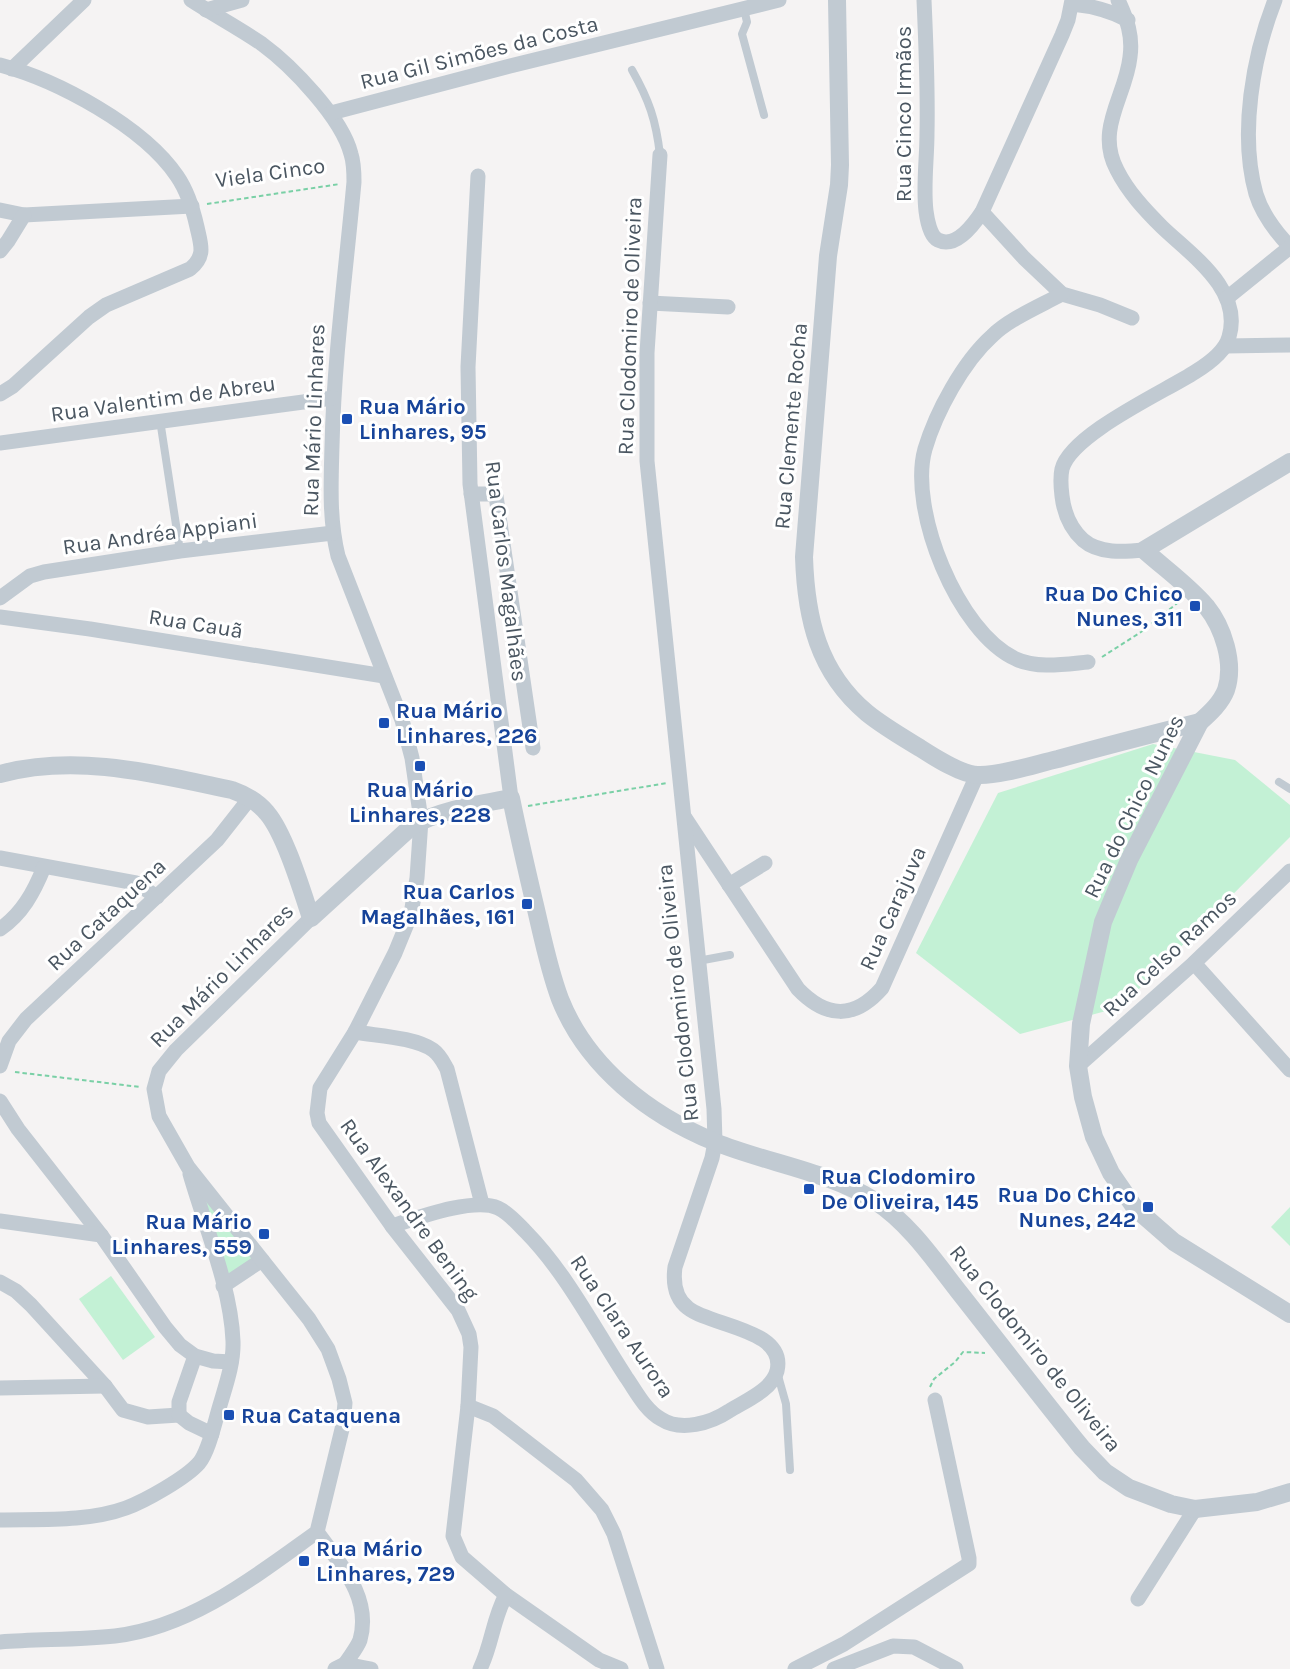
<svg xmlns="http://www.w3.org/2000/svg" width="1290" height="1669" viewBox="0 0 1290 1669" font-family="Karla,sans-serif">
<style>
.green{fill:#c3f1d5}
.lines{fill:none;stroke-linecap:round;stroke-linejoin:round}
.path{stroke:#7ad0a6;stroke-width:2;stroke-dasharray:4.5 3;stroke-linecap:butt}
.service{stroke:#c1cad2;stroke-width:8}
.minor{stroke:#c1cad2;stroke-width:15}
.tertiary{stroke:#c1cad2;stroke-width:18}
.transit-dot{fill:#1a4fb4;stroke:#fff;stroke-width:2}
.labels{text-anchor:middle;stroke-width:6;stroke-linejoin:round;paint-order:stroke}
.street-label{font-size:22px;fill:#4a5661;stroke:#fff}
.transit-label{font-size:22px;font-weight:bold;fill:#164399;stroke:#fff;text-anchor:start}
</style>
<rect width="100%" height="100%" fill="#f5f3f3"/>
<g class="green">
<polygon points="1153,744 1235,760 1290,805 1290,837 1121,1007 1020,1034 916,953 998,793"/>
<polygon points="202,1193 256,1258 227,1275"/>
<polygon points="1290,1207 1290,1246 1271,1227"/>
<polygon points="111,1276 155,1337 123,1360 79,1299"/>
</g>
<g class="lines">
<g class="path">
<polyline points="207,204 340,184"/>
<polyline points="1102,657 1141,632 1180,601"/>
<polyline points="528,806 667,783"/>
<polyline points="15,1072 140,1087"/>
<polyline points="930,1387 934,1379 955,1362 963,1352 985,1353"/>
</g>
<g class="service">
<polyline points="744,9 747,22 742,34 764,115"/>
<path d="M632,70c17,30 24,50 28,85"/>
<polyline points="160,420 180,551"/>
<polyline points="1279,782 1290,789"/>
<polyline points="698,961 730,955"/>
<polyline points="777,1372 786,1404 790,1470"/>
</g>
<g class="minor">
<path d="M191,0c23,15 48,28 71,44 30,22 80,74 89,110 3,9 3,19 3,28 -8,88 -20,176 -22,264 -1,37 -3,73 6,110l64,164 10,38 9,62 -4,58 -6,36 -16,39 -40,79 -35,56 -3,25 2,10 73,103 66,84 11,24 2,13 -3,59 -15,130 9,21 44,38 93,65 22,9"/>
<path d="M924,0c2,44 4,89 3,133 0,26 -4,53 -1,78 1,8 4,25 12,29 18,9 36,-16 44,-28l80,-177 6,-15 4,-20"/>
<path d="M1118,0c9,19 15,36 12,57 -4,39 -35,72 -13,113 11,22 28,40 45,57 29,28 81,62 67,110 -4,15 -21,27 -34,35 -31,20 -124,62 -133,97 -2,9 -1,19 0,27 2,17 8,32 21,44 16,14 41,12 61,10"/>
<path d="M1275,0c-22,56 -36,134 -19,194 6,20 20,38 34,53"/>
<path d="M1072,4c21,2 37,6 56,16"/>
<polyline points="206,10 242,0"/>
<path d="M0,65c57,15 143,61 177,111 11,16 16,33 20,51 4,18 9,29 -7,42l-84,36 -17,12 -76,69 -13,8"/>
<polyline points="12,69 84,0"/>
<polyline points="331,113 510,66 779,0"/>
<polyline points="478,176 468,367 470,484 511,798"/>
<polyline points="0,210 24,215 192,206"/>
<polyline points="982,212 1024,258 1062,294 1100,305 1132,318"/>
<polyline points="0,251 8,241 24,215"/>
<path d="M1062,294c-22,12 -53,25 -70,42 -29,26 -56,76 -67,113 -17,60 33,184 91,210 21,10 50,5 72,3"/>
<polyline points="1227,298 1290,247"/>
<polyline points="650,303 728,307"/>
<polyline points="1226,346 1290,345"/>
<polyline points="0,443 333,398"/>
<polyline points="471,494 493,494 496,496 533,748"/>
<polyline points="0,598 30,576 44,572 180,551 333,533"/>
<polyline points="0,617 90,629 384,676"/>
<path d="M685,818l113,171c28,29 56,31 84,-1l95,-213"/>
<polyline points="0,858 136,883 157,897"/>
<polyline points="729,885 765,863"/>
<path d="M0,929c22,-15 34,-37 44,-62"/>
<polyline points="1194,963 1290,1070"/>
<path d="M355,1032c22,4 59,5 78,18 7,5 10,12 14,19l35,135"/>
<polyline points="0,1066 9,1041 26,1019 217,840 250,798"/>
<polyline points="1078,1066 1194,963 1290,871"/>
<polyline points="0,1101 18,1129 101,1235 165,1327 180,1345 195,1356 213,1361 231,1362"/>
<polyline points="0,1221 101,1235"/>
<path d="M392,1226c25,-8 82,-29 106,-18 11,5 19,15 28,24 41,42 68,96 100,145 10,14 19,33 35,42 20,13 50,4 68,-8 16,-10 43,-21 48,-40 10,-42 -67,-45 -89,-63 -13,-10 -15,-26 -13,-41l37,-109 3,-16 -1,-33 -67,-648v-108l13,-198"/>
<polyline points="0,1282 16,1291 31,1305 105,1386 123,1410 148,1417 179,1415"/>
<polyline points="223,1286 262,1260"/>
<polyline points="0,1388 105,1386"/>
<polyline points="468,1406 493,1416 576,1480 602,1510 614,1534 657,1669"/>
<polyline points="179,1415 179,1402 195,1356"/>
<polyline points="179,1415 189,1423 212,1434"/>
<path d="M0,1520c40,-1 88,2 126,-12 19,-7 60,-30 73,-45 9,-11 15,-37 19,-51 6,-22 16,-47 15,-71 -2,-53 -28,-115 -43,-167"/>
<path d="M317,1532c23,32 55,65 43,108 -3,8 -10,16 -15,24"/>
<polyline points="1138,1599 1195,1509"/>
<path d="M0,1642c38,-3 77,-2 115,-6 77,-9 142,-61 202,-104l26,-107 2,-22 -6,-24 -11,-30 -19,-30 -121,-152 -29,-51 -5,-27 5,-18 17,-21 135,-132"/>
<polyline points="335,1669 345,1664 371,1669"/>
<path d="M480,1669c12,-24 13,-51 26,-74"/>
<polyline points="795,1669 844,1644 969,1564 969,1558 935,1400"/>
<polyline points="834,1669 893,1646 914,1647 956,1669"/>
</g>
<g class="tertiary">
<path d="M837,0l3,165 -1,20 -11,71 -24,301c2,61 14,115 63,156 16,13 35,24 53,35 14,9 42,27 58,27 22,1 58,-11 80,-16 47,-13 94,-25 142,-37"/>
<path d="M1290,462l-146,88c20,18 44,35 62,56 17,21 29,57 20,84 -5,13 -16,23 -26,32l-71,138 -26,62 -22,102 -3,42 5,31 11,40 17,36 24,35 39,34 116,72"/>
<path d="M0,774c77,-21 156,0 232,16 14,5 26,12 35,23 18,21 35,78 44,105l101,-92c27,-16 68,-22 99,-28 7,34 15,69 23,103 8,33 14,66 26,98 27,68 89,116 155,143 51,21 113,29 160,59 34,22 59,59 84,91 41,52 81,104 123,156l23,24 24,16 42,16 24,5 62,-7 33,-10"/>
</g>
</g>
<g class="transit-dot">
<rect x="341" y="413" width="12" height="12" rx="3"/>
<rect x="1189" y="600" width="12" height="12" rx="3"/>
<rect x="378" y="717" width="12" height="12" rx="3"/>
<rect x="414" y="760" width="12" height="12" rx="3"/>
<rect x="521" y="898" width="12" height="12" rx="3"/>
<rect x="803" y="1183" width="12" height="12" rx="3"/>
<rect x="1142" y="1201" width="12" height="12" rx="3"/>
<rect x="258" y="1228" width="12" height="12" rx="3"/>
<rect x="223" y="1409" width="12" height="12" rx="3"/>
<rect x="298" y="1555" width="12" height="12" rx="3"/>
</g>
<g class="labels">
<g class="street-label">
<text transform="translate(479 52) rotate(-14)" y="8">Rua Gil Simões da Costa</text>
<text transform="translate(903 114) rotate(-90)" y="8">Rua Cinco Irmãos</text>
<text transform="translate(270 172) rotate(-8)" y="8">Viela Cinco</text>
<text transform="translate(629 326) rotate(-88)" y="8">Rua Clodomiro de Oliveira</text>
<text transform="translate(163 398) rotate(-8)" y="8">Rua Valentim de Abreu</text>
<text transform="translate(313 420) rotate(-88)" y="8">Rua Mário Linhares</text>
<text transform="translate(790 426) rotate(-85)" y="8">Rua Clemente Rocha</text>
<text transform="translate(160 533) rotate(-8)" y="8">Rua Andréa Appiani</text>
<text transform="translate(507 571) rotate(83)" y="8">Rua Carlos Magalhães</text>
<text transform="translate(196 623) rotate(9)" y="8">Rua Cauã</text>
<text transform="translate(1133 806) rotate(-64)" y="8">Rua do Chico Nunes</text>
<text transform="translate(892 908) rotate(-66)" y="8">Rua Carajuva</text>
<text transform="translate(106 914) rotate(-43)" y="8">Rua Cataquena</text>
<text transform="translate(1169 953) rotate(-43)" y="8">Rua Celso Ramos</text>
<text transform="translate(221 975) rotate(-45)" y="8">Rua Mário Linhares</text>
<text transform="translate(677 993) rotate(-96)" y="8">Rua Clodomiro de Oliveira</text>
<text transform="translate(410 1209) rotate(54)" y="8">Rua Alexandre Bening</text>
<text transform="translate(623 1326) rotate(56)" y="8">Rua Clara Aurora</text>
<text transform="translate(1036 1348) rotate(51)" y="8">Rua Clodomiro de Oliveira</text>
</g>
<g class="transit-label">
<text x="359" y="414">Rua Mário<tspan x="359" dy="25">Linhares, 95</tspan></text>
<text x="1183" y="601" text-anchor="end">Rua Do Chico<tspan x="1183" dy="25">Nunes, 311</tspan></text>
<text x="396" y="718">Rua Mário<tspan x="396" dy="25">Linhares, 226</tspan></text>
<text x="420" y="797" text-anchor="middle">Rua Mário<tspan x="420" dy="25">Linhares, 228</tspan></text>
<text x="515" y="899" text-anchor="end">Rua Carlos<tspan x="515" dy="25">Magalhães, 161</tspan></text>
<text x="821" y="1184">Rua Clodomiro<tspan x="821" dy="25">De Oliveira, 145</tspan></text>
<text x="1136" y="1202" text-anchor="end">Rua Do Chico<tspan x="1136" dy="25">Nunes, 242</tspan></text>
<text x="252" y="1229" text-anchor="end">Rua Mário<tspan x="252" dy="25">Linhares, 559</tspan></text>
<text x="241" y="1423">Rua Cataquena</text>
<text x="316" y="1556">Rua Mário<tspan x="316" dy="25">Linhares, 729</tspan></text>
</g>
</g>
</svg>
